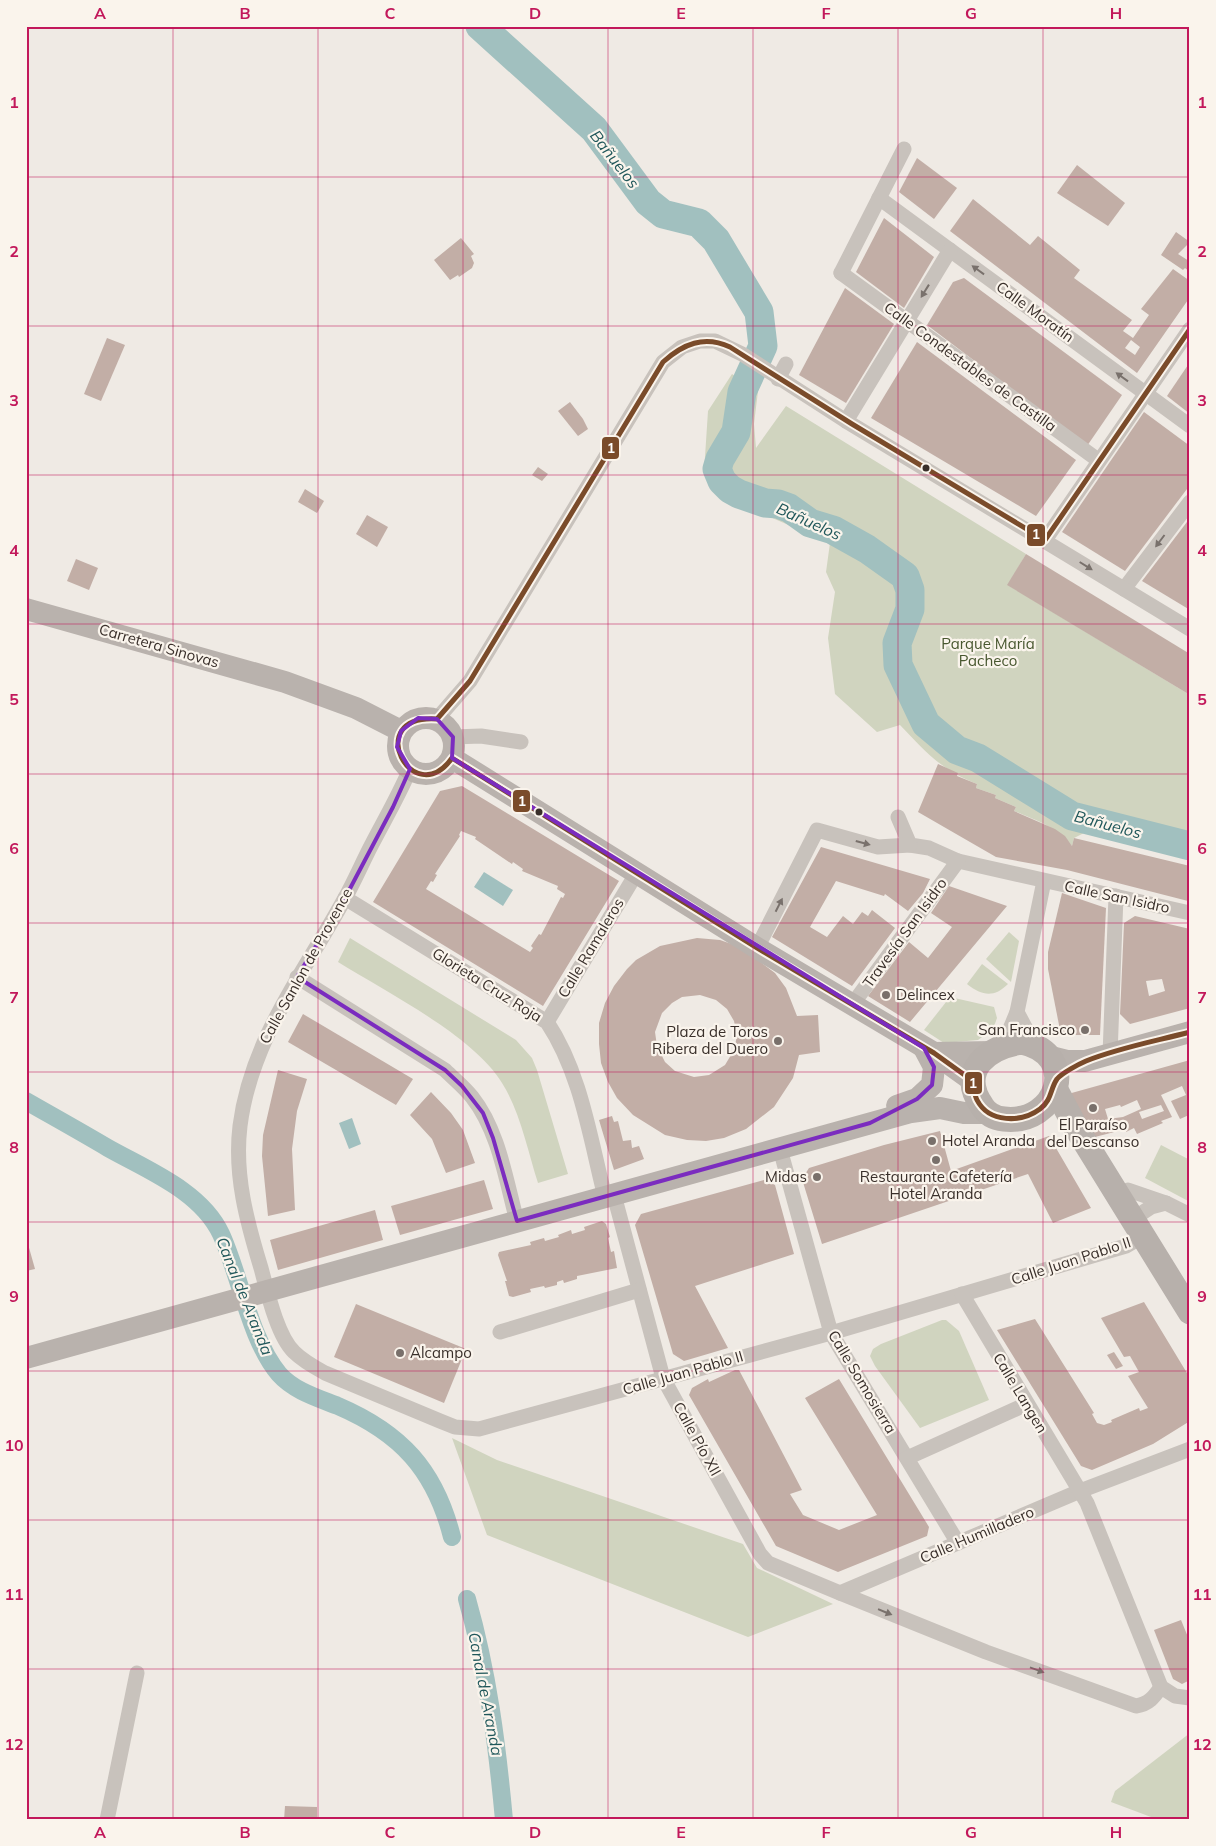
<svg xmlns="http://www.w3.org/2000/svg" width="1216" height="1846" viewBox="0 0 1216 1846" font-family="Mulish,sans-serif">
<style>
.green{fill:#d0d4bf}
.water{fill:#a1c0bf}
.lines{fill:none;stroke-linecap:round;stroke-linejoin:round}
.canal{stroke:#a1c0bf;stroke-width:18}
.river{stroke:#a1c0bf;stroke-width:29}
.building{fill:#c2aea6;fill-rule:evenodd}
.street{stroke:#c8c2bc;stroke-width:15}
.secondary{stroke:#b9b2ad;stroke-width:22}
.primary{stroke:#b7b0ab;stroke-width:25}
.bus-1-casing{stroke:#faf4ec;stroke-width:9}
.bus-1{stroke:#7a4b2a;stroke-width:5}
.oneway{fill:#79716c}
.marked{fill:none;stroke:#7b2cbf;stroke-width:4;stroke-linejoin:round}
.grid{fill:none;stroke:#c2185b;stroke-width:1;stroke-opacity:0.55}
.bus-dot{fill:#392f2a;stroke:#faf4ec;stroke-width:2}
.poi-dot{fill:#79706b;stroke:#faf4ec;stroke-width:2}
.labels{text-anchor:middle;stroke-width:4.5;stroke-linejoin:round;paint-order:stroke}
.street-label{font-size:15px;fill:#392f2a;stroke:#faf4ec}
.park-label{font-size:15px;fill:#48572f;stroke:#faf4ec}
.poi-label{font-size:15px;fill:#392f2a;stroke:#faf4ec;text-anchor:start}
.water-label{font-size:16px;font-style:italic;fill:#20575a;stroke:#faf4ec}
.line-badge{stroke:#faf4ec;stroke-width:2}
.badge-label{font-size:14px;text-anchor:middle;font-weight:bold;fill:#fff}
.neatline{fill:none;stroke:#c2185b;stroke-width:2}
.grid-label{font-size:16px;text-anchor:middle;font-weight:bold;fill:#c2185b}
</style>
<rect width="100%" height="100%" fill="#efeae4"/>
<g class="green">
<path d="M732,374l26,17 -4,33 2,24 30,-42 240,148 -18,31 182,110v163l-102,-27 -14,7 -2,8c-14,-19 -37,-26 -58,-35l2,-4 -21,-9 1,-3 -20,-7 1,-4c-36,-14 -51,-32 -77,-59l-23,7 -42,-38 -7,-56 7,-46 -9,-20 4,-29 -113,-49 -13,-22 4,-61z"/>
<polygon points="1009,932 1019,941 1011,982 986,959"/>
<path d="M350,938l166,102 16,18 5,12 31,104 -30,9c-10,-31 -18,-72 -36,-100 -28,-47 -116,-91 -164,-121z"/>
<path d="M982,964l26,20c-14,14 -26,12 -41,0z"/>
<polygon points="950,997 994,1007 997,1018 993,1029 978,1040 944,1043 924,1030"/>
<polygon points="1161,1145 1190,1160 1190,1202 1145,1178"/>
<polygon points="942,1320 946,1320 959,1331 989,1400 920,1428 875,1366 870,1356 873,1349 881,1344"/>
<polygon points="452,1438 497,1460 743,1544 757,1568 833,1604 748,1637 487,1535"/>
<polygon points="1190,1733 1190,1820 1159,1820 1111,1802 1115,1791"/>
</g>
<g class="water">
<polygon points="484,872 513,890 503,906 474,887"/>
<polygon points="352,1118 361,1144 349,1149 339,1123"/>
</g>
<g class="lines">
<g class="canal">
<path d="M26,1101c28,16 55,31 82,47 39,22 93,43 113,86 19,41 29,106 58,140 15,17 39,24 59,32 63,27 97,64 114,131"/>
<path d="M467,1599c21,74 30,145 37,221"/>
</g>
<polyline class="river" points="480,26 594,129 648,202 663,214 699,223 716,240 759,312 763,346 742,392 736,432 720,459 717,469 722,481 730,489 739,494 765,503 778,504 789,508 810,523 833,530 867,549 905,576 910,590 910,609 897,643 898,665 926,724 957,750 978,758 1072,816 1190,846"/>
</g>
<g class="building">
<polygon points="917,158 957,188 934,219 899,192"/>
<polygon points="1077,165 1125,203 1108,226 1057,193"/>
<path d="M973,199l57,46 8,-9 42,34 -6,8 58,42 -9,11 10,7 16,-23 -8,-6 32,-40 17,12v16l-53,76 -187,-142zM1131,340l9,7 -5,8 -10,-7z"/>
<polygon points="884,218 934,257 904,308 856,272"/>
<polygon points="1176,232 1190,242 1178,254 1189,261 1190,259 1190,272 1185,268 1183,270 1161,255"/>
<polygon points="461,238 474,254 471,256 474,263 472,268 459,277 458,275 450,280 434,260"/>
<polygon points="964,278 1122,395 1087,446 927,325 953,282"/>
<polygon points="845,288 894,324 846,403 799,375"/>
<polygon points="107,338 125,345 101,401 84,394"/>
<polygon points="917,342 1076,460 1036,516 871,418"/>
<polygon points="1190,362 1190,414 1167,396"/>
<polygon points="570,402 583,419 588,429 578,436 558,411"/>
<polygon points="1144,412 1190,446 1190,485 1125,571 1062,532"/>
<polygon points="538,467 548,474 542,481 532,475"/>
<polygon points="305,489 324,501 317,513 298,502"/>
<polygon points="367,515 388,527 377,547 356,534"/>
<polygon points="1190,518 1190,610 1142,581"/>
<polygon points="1026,554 1190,654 1190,695 1007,585"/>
<polygon points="76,559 98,568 89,590 67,581"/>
<polygon points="938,764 958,773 957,776 977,784 976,788 996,795 995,798 1016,807 1014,811 1055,829 1065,836 1072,846 1074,838 1190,866 1188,901 1067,870 996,857 918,812"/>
<path d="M462,786l157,95 -76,125 -170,-104 67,-111zM461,831l15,6 -1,2 37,25 1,-2 10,7 -1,2 36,15 -1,3 8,5 -2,4 -2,-1 -20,38 -2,-1 -8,12 2,2 -3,4 -104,-63 5,-8 2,1 4,-7 -2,-1 25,-38 -1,-1z"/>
<polygon points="821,847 930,879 923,893 908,911 885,894 884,896 836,881 810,927 827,937 843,916 853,924 862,912 868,916 872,910 895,928 852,986 772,937"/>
<polygon points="949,886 1007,906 910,1022 868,996 909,942 928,958 952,927 931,913"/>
<polygon points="1062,893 1106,908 1100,1035 1061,1035 1048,969 1048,952"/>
<path d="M1135,916l55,13v79l-60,16 -10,-10 1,-21 3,-70zM1162,979l3,12 -16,5 -3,-15z"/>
<path d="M697,938l23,2 20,7 35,26 11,15 11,28 21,-1 2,37 -21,3 -6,23 -19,29 -28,22 -22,9 -18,3 -19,-1 -22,-5 -32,-20 -16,-17 -9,-16 -7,-19 -2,-19v-21l6,-20 9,-17 13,-17 9,-9 24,-14zM700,995l16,5 11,9 7,12 3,15 -3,14 -9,15 -16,10 -15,2 -19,-6 -10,-9 -8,-16 -2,-14 7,-19 10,-10 10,-6z"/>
<polygon points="303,1014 413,1079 396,1105 288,1042"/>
<path d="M1190,1060l-1,55 -9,4 -9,-18 15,-6 -4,-9 -21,9 11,22 -11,4 2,2 -26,11 -3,-6 -8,4v-3l-35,9 -23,-44zM1137,1100l4,9 -18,8 -15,2 -3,-10 15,-4 1,2zM1161,1105l3,6 -22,8 -3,-7z"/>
<polygon points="278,1070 307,1079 297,1111 292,1149 295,1210 268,1216 262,1156 263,1135"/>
<polygon points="431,1092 451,1113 463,1130 475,1163 446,1173 432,1139 410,1115"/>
<polygon points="612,1116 614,1122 618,1121 623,1141 631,1140 632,1148 639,1146 644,1159 614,1170 599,1120"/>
<polygon points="940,1131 951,1171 1049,1136 1091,1208 1053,1223 1028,1174 822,1244 802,1179 809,1168 884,1145"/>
<polygon points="484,1180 493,1209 400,1235 391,1206"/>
<polygon points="764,1180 775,1185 794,1254 695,1286 728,1348 684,1361 673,1354 635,1225 641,1214"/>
<polygon points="375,1210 383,1240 278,1270 270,1240"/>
<polygon points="602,1221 606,1224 610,1237 608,1238 611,1252 614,1251 617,1268 577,1276 577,1279 564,1283 563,1280 557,1282 557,1285 545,1288 544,1286 530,1289 531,1292 513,1297 509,1296 505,1281 507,1281 498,1255 499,1252 531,1245 530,1242 544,1238 545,1241 559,1237 558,1235 571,1230 572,1234 585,1230 584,1227"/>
<polygon points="26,1237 35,1269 26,1271"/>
<polygon points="1144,1302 1190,1378 1190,1421 1153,1444 1092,1470 1081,1466 997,1330 1035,1319 1094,1413 1092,1414 1097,1423 1104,1425 1112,1422 1111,1420 1139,1408 1140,1411 1148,1408 1128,1376 1139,1372 1130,1356 1124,1357 1101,1318"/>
<polygon points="356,1304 466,1349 444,1403 334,1357"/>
<polygon points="1114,1352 1123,1366 1116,1369 1107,1355"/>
<polygon points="735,1370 739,1370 802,1490 790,1494 803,1515 839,1530 877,1515 805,1398 839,1379 929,1527 927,1536 838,1572 776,1546 689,1395 692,1388 708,1379 709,1382"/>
<polygon points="1181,1620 1190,1642 1190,1680 1182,1684 1173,1679 1154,1630"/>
<polygon points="285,1806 317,1807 317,1820 284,1820"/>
</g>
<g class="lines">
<g class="street">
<polyline points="879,198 1190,426"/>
<polyline points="841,273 1098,460"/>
<polyline points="841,273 904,149"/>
<polyline points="778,379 786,364"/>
<polyline points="846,421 950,250"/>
<polyline points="1045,540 1190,329"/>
<polyline points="1124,589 1190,502"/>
<polyline points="437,719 470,681 663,362 682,347 700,341 715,341 742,354 846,421 1190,629"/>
<polyline points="453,737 481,736 521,742"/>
<path d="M410,769c-11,26 -25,50 -38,75 -9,17 -17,36 -27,54 -41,75 -94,141 -105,228 -6,49 7,96 21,142 6,22 16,68 33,84 9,9 20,15 31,21l115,48 15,6 24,2 352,-96 295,-87 17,-10"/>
<polyline points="898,817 910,845 929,848 958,861 1190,913"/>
<path d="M345,898l202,124c34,51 43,116 58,175"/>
<polyline points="757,948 817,830 878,847 910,845"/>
<path d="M297,977l148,93c9,9 19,17 27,27 27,34 34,84 45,124"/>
<polyline points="852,1005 958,861"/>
<polyline points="1017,1012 1034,1044"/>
<polyline points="547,1022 636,874"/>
<polyline points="1003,1046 1017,1012 1044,881"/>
<polyline points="1110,1055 1116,896"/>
<polyline points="780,1149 831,1333 958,1543"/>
<polyline points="1118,1194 1128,1190 1166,1203 1190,1215"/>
<polyline points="614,1195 663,1378 760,1554 768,1563 840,1593 1080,1491 1190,1449"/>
<polyline points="1133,1219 1151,1207 1166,1203"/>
<polyline points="962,1294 1087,1503 1161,1687 1175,1696 1190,1698"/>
<polyline points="500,1332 639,1290"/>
<polyline points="907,1458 1027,1404"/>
<path d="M840,1593l146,59 150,54c13,-2 18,-9 25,-19"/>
<polyline points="107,1820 137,1673"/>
</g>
<g class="secondary">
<polyline points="26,609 285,682 356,708 401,731"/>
<circle cx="426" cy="746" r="28"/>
<polyline points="452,758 757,948 934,1053 973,1081"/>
<polyline points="934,1053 992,1052"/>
<polyline points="1051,1057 1067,1061 1085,1061 1190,1032"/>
<polyline points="897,1106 917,1099 932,1085 934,1067 924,1048"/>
<polyline points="26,1358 911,1112 940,1108 964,1113 986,1113"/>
</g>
<g class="primary">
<path d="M1022,1042c59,13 36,83 -18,77 -10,-1 -17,-5 -22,-13 -25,-36 6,-59 40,-64z"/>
<polyline points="1056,1090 1075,1126 1190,1312"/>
</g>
<g class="bus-1-casing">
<path id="bus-1" d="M1190,329l-145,211 -193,-116 -122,-77c-26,-12 -47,-3 -67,15l-193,319 -33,38c-76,-5 -24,94 15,39l305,190 177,105 39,28c1,6 1,13 4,19 12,23 44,23 63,9 12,-9 10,-20 17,-30 5,-6 22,-15 29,-18 32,-13 70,-20 104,-29"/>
</g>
<use href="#bus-1" class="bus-1"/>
</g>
<defs><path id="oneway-solid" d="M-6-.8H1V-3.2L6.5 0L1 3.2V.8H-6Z" transform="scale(1.25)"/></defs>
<g class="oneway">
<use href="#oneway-solid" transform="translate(978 270) rotate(-144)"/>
<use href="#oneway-solid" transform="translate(925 291) rotate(122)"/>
<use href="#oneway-solid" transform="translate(1122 377) rotate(-144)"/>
<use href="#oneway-solid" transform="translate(1160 541) rotate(127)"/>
<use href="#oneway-solid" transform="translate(1086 566) rotate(32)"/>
<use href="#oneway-solid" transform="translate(863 843) rotate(15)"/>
<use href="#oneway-solid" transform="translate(779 905) rotate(-63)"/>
<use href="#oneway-solid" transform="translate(885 1612) rotate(22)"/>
<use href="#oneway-solid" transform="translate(1037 1670) rotate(20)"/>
</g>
<path class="marked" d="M418,718l19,1 16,18 -1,21 472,290 10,19 -2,18 -15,14 -47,24 -353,98 -24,-83 -10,-25 -21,-27 -17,-16 -148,-93 48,-79 48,-91 17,-38 -13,-22 4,-16z"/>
<path class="grid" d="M173,26v1794M318,26v1794M463,26v1794M608,26v1794M753,26v1794M898,26v1794M1043,26v1794M26,177h1164M26,326h1164M26,475h1164M26,624h1164M26,774h1164M26,923h1164M26,1072h1164M26,1222h1164M26,1371h1164M26,1520h1164M26,1669h1164"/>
<g class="bus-dot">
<circle cx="926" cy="468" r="4.5"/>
<circle cx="539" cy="812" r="4.5"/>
</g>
<g class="poi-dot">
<circle cx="886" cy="995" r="5"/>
<circle cx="1085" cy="1030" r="5"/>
<circle cx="778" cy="1041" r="5"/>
<circle cx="1093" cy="1108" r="5"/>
<circle cx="932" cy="1141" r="5"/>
<circle cx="936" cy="1160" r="5"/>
<circle cx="817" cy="1177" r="5"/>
<circle cx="400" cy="1353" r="5"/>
</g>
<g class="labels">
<g class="street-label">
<text transform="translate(1035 312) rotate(36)" y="5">Calle Moratín</text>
<text transform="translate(970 367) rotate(36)" y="5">Calle Condestables de Castilla</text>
<text transform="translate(159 646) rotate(16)" y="5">Carretera Sinovas</text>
<text transform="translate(1117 897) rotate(12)" y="5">Calle San Isidro</text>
<text transform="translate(905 933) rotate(-54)" y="5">Travesía San Isidro</text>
<text transform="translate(591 948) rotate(-59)" y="5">Calle Ramaleros</text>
<text transform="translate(306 966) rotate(-61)" y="5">Calle Sanlon de Provence</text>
<text transform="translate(487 985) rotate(32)" y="5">Glorieta Cruz Roja</text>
<text transform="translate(1071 1261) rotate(-18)" y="5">Calle Juan Pablo II</text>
<text transform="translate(683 1373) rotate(-16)" y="5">Calle Juan Pablo II</text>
<text transform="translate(862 1382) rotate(59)" y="5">Calle Somosierra</text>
<text transform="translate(1020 1393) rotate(59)" y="5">Calle Langen</text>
<text transform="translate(697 1439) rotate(61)" y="5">Calle Pío XII</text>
<text transform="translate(977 1535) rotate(-23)" y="5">Calle Humilladero</text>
</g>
<g class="park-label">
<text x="988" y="649">Parque María<tspan x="988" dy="17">Pacheco</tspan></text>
</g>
<g class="poi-label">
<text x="896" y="1000">Delincex</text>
<text x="1075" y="1035" text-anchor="end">San Francisco</text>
<text x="768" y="1037" text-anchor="end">Plaza de Toros<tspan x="768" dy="17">Ribera del Duero</tspan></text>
<text x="1093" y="1130" text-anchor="middle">El Paraíso<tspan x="1093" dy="17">del Descanso</tspan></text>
<text x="942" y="1146">Hotel Aranda</text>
<text x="807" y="1182" text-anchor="end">Midas</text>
<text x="936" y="1182" text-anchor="middle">Restaurante Cafetería<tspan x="936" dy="17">Hotel Aranda</tspan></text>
<text x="410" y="1358">Alcampo</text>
</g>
<g class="water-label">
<text transform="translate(615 159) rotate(52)" y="6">Bañuelos</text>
<text transform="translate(809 521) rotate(24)" y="6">Bañuelos</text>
<text transform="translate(1108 824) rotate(15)" y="6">Bañuelos</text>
<text transform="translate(245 1296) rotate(68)" y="6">Canal de Aranda</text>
<text transform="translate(486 1694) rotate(79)" y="6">Canal de Aranda</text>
</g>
</g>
<g class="line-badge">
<rect x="601" y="436" width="19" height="24" rx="5" fill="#7a4b2a"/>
<rect x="1026" y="523" width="20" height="24" rx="5" fill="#7a4b2a"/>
<rect x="512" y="789" width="19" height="24" rx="5" fill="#7a4b2a"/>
<rect x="964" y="1071" width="19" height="24" rx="5" fill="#7a4b2a"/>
</g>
<g class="badge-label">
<text x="611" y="453">1</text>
<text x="1036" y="539">1</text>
<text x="522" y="806">1</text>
<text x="973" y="1088">1</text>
</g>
<rect width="1216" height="1846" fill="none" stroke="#faf4ec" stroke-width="55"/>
<rect x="28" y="28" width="1160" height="1790" class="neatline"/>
<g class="grid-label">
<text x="100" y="19">A</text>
<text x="245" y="19">B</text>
<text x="390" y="19">C</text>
<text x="535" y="19">D</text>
<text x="681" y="19">E</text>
<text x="826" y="19">F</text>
<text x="971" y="19">G</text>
<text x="1116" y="19">H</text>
<text x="14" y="108">1</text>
<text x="1202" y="108">1</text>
<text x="14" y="257">2</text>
<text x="1202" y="257">2</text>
<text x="14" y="406">3</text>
<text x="1202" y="406">3</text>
<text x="14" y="556">4</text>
<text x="1202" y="556">4</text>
<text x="14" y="705">5</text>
<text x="1202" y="705">5</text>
<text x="14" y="854">6</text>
<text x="1202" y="854">6</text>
<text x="14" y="1003">7</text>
<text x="1202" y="1003">7</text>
<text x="14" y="1153">8</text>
<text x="1202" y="1153">8</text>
<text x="14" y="1302">9</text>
<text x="1202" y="1302">9</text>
<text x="14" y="1451">10</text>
<text x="1202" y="1451">10</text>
<text x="14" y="1600">11</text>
<text x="1202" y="1600">11</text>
<text x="14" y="1750">12</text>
<text x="1202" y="1750">12</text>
<text x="100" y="1838">A</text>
<text x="245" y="1838">B</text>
<text x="390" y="1838">C</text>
<text x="535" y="1838">D</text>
<text x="681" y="1838">E</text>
<text x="826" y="1838">F</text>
<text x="971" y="1838">G</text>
<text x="1116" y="1838">H</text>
</g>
</svg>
